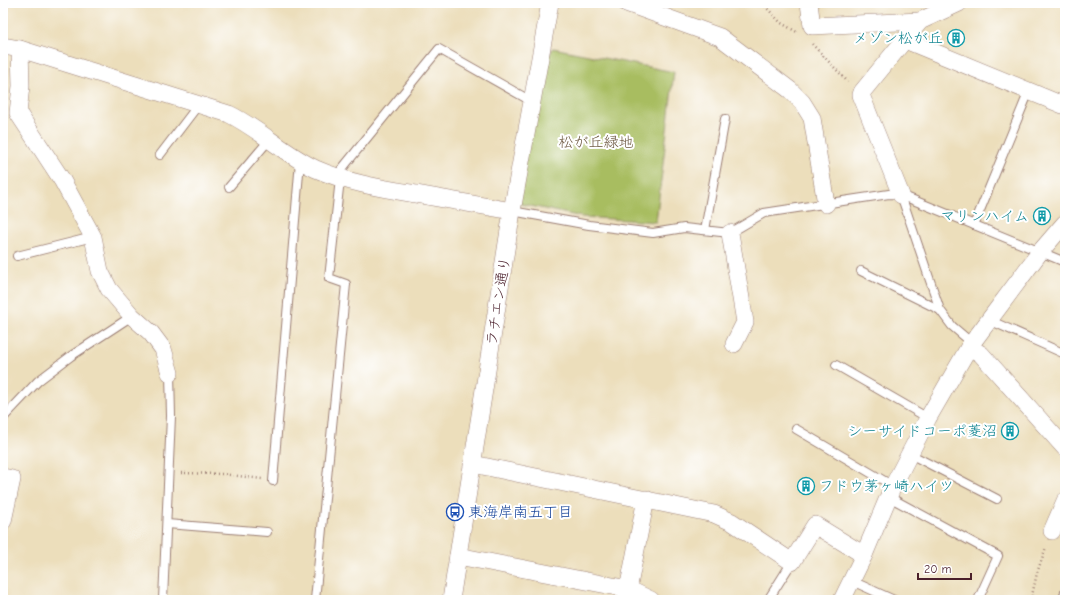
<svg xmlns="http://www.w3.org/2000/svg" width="1068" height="603" viewBox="0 0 1068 603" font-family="'Comic Neue','Klee One',sans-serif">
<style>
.green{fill:#a8bd61;stroke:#796e46}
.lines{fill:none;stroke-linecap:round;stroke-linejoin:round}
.lane-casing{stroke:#9b7e73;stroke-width:10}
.street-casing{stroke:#9b7e73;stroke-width:18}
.path{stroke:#9b7e73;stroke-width:2.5;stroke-dasharray:1 3;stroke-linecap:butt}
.lane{stroke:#fff;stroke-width:8}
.street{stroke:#fff;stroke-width:17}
.labels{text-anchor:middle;stroke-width:4;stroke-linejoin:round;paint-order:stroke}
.culture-label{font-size:15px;fill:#0d838f;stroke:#fff;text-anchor:end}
.park-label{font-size:15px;fill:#6b563e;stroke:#fff}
.street-label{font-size:15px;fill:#4a1f2b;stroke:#fff}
.transit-label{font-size:15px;fill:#164399;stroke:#fff;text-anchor:start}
</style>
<rect width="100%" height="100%" fill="#fff"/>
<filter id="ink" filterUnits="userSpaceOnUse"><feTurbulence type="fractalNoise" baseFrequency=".025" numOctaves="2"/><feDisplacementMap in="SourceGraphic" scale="8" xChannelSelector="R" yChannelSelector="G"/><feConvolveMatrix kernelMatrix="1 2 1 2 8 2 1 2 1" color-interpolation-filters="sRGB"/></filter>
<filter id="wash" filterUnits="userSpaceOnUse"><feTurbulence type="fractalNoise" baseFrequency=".012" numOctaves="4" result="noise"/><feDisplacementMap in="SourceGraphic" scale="16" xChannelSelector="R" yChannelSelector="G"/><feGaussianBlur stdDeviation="0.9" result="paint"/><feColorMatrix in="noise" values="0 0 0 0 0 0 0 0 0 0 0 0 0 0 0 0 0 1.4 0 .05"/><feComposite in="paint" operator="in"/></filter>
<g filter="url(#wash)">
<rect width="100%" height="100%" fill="#ecdebb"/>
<polygon class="green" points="553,48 674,72 656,222 582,217 517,203 538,75"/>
</g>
<g filter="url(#ink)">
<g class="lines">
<g class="lane-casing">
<g id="lane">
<polyline points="160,155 199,104"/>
<polyline points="229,187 270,139"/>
<polyline points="901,195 940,310 952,326 972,343"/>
<polyline points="512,211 589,225 653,233 684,228 730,233 764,213 889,194 901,195 1065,262"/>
<polyline points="974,225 1029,91"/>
<polyline points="705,230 725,119"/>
<polyline points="17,256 93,237"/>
<polyline points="861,271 940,310"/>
<polyline points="989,320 1065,354"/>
<polyline points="836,365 928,418"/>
<polyline points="3,418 38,381 71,356 132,316"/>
<polyline points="796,429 893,486"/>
<polyline points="910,454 997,499"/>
<polyline points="273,481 300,161"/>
<polyline points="889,497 998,556 978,600"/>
<polyline points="167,524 267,532"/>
<polyline points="852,581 894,600"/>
<polyline points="163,600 171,416 170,373"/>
<polyline points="315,600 346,284 329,278 341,170 439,49 531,101"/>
<polyline points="768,600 792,562"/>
<polyline points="1063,600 1065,592"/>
</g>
</g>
<g class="street-casing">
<g id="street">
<polyline points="626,3 720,37 790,90 802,102 812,118 826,204"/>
<polyline points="809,3 812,26 920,21"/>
<polyline points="905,40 1065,106"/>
<polyline points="3,46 20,49"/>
<polyline points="901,195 861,95 862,92 920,21 959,3"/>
<polyline points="730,233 745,322 734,344"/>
<polyline points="969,347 981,354 1065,448"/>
<path d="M170,373l-7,-24 -12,-16 -19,-17 -23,-27 -9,-18 -7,-34 -31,-57 -44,-67 3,-27 -1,-37 209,65c31,15 56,41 87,55 30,13 63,19 94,24 34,6 68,12 102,18"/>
<polyline points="473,464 714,514 732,522 792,562 815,525 864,555"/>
<polyline points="3,477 12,479 3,521"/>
<polyline points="1052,531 1065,501"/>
<polyline points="458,556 628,589 651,600"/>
<polyline points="451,600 512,211 550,3"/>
<polyline points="626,600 646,499"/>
<polyline points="842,600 864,555 893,486 928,418 969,347 1040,252 1065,223"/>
</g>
</g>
<g class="path">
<polyline points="762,3 781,23 797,32"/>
<polyline points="812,44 848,82"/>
<polyline points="181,473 223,474 262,479"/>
<polyline points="1031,600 1037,573 1046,547"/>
</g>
<use href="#lane" class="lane"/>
<use href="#street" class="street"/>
</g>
</g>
<defs>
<g id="building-ring" transform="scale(0.9)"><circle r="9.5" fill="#fff" stroke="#0f9aa8" stroke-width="1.5"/><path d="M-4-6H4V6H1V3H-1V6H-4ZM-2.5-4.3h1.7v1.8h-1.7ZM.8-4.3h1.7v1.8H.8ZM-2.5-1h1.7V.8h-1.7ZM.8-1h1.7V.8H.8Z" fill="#0f9aa8"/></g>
<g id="bus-ring" transform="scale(0.9)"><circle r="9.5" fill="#fff" stroke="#1a4fb4" stroke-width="1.5"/><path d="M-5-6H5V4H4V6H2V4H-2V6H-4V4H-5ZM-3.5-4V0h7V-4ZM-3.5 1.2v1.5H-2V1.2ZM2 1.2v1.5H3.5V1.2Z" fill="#1a4fb4"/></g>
</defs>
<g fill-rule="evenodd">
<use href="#building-ring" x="956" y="38"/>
<use href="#building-ring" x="1042" y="216"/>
<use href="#building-ring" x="1010" y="431"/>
<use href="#building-ring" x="806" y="486"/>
<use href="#bus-ring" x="455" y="512"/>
</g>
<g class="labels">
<g class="culture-label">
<text x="943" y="43">メゾン松が丘</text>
<text x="1029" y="221">マリンハイム</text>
<text x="997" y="436">シーサイドコーポ菱沼</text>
<text x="819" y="491" text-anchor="start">フドウ茅ヶ崎ハイツ</text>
</g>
<g class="park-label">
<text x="596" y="147">松が丘緑地</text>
</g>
<g class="street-label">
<text transform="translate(498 301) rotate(-81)" y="5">ラチエン通り</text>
</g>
<g class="transit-label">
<text x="468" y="517">東海岸南五丁目</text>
</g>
</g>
<rect width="1068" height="603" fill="none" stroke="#fff" stroke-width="16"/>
<path d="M918 573v6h53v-6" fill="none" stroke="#4a1f2b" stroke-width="2"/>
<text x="924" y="573" font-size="12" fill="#4a1f2b" stroke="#ffffff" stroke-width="3" paint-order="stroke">20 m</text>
</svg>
